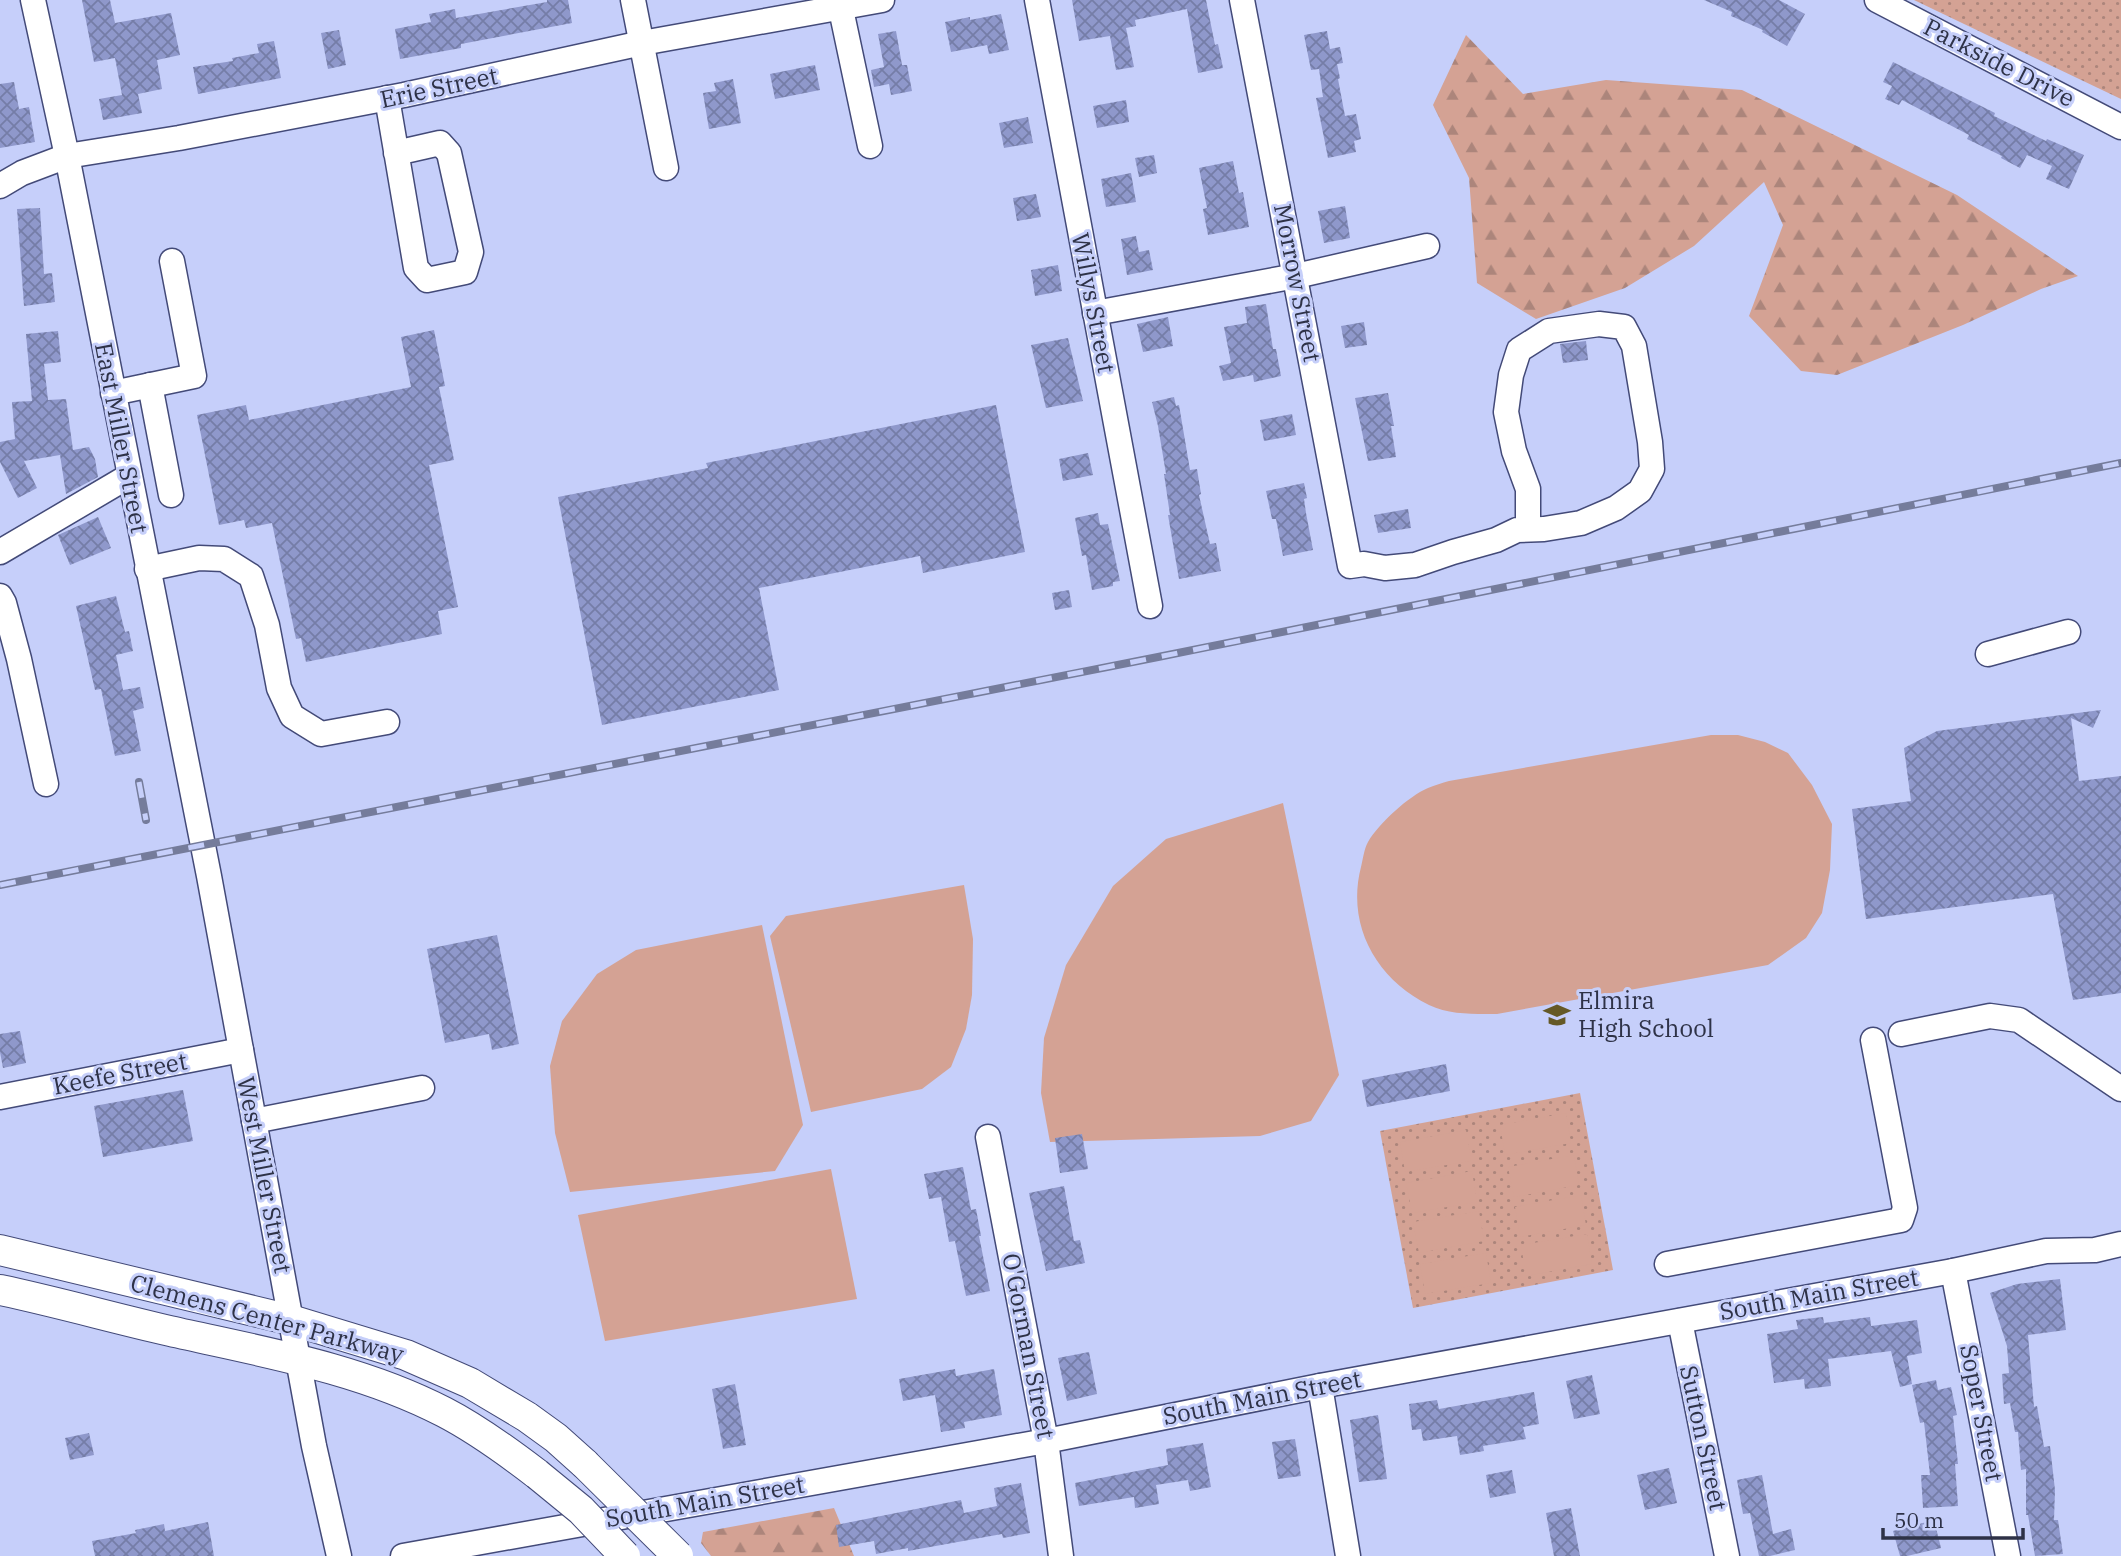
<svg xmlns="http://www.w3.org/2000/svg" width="2121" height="1556" viewBox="0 0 2121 1556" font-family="'IBM Plex Serif',serif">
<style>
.forest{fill:url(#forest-firs)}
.park{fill:url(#park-dots)}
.pitch{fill:#d4a294}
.building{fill:url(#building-cross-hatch)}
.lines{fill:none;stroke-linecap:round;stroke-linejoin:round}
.minor-casing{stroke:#434a78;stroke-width:27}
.major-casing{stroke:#434a78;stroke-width:32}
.minor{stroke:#fff;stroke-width:24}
.major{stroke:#fff;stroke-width:30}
.rail-casing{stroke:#757c9b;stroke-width:8}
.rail{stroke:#c6cffa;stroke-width:5;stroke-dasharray:16;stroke-linecap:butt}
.major-bridge-casing{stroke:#434a78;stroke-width:32;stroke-linecap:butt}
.major-bridge{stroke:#fff;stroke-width:30}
.labels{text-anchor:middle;stroke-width:6;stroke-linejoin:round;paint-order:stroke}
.street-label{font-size:24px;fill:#2e3247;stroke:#c6cffa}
.poi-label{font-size:24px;fill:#2e3247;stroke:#c6cffa;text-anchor:start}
</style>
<defs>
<pattern id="forest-firs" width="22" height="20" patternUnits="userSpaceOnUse" patternTransform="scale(1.75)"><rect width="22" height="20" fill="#d4a294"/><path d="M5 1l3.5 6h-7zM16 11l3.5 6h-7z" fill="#ac857b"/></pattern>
<pattern id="park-dots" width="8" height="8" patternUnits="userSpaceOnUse" patternTransform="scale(1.75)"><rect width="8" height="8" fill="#d4a294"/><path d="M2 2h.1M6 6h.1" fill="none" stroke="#ac857b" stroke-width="1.8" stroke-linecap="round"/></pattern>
<pattern id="building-cross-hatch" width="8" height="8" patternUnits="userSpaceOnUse" patternTransform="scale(1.75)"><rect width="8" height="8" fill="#8f98cb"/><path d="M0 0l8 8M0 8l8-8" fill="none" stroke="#757da7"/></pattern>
</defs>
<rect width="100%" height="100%" fill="#c6cffa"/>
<g class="forest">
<polygon points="1466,35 1523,94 1606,80 1742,90 1957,195 2078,276 2041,289 1963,325 1837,375 1801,371 1749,316 1783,225 1764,182 1694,246 1625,288 1536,319 1477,283 1469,178 1433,105"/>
<polygon points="834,1508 854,1556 711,1556 701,1543 703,1532"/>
</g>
<g class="park">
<polygon points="1914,0 2121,0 2121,99"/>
<polygon points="1580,1093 1613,1270 1413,1308 1380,1131"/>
</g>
<g class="pitch">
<path d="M1711,735h27l27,7 23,11 24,32 20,39 -2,46 -8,43 -16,25 -38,27 -271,49c-23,0 -47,1 -68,-9 -53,-26 -83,-80 -68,-138 2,-8 3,-18 7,-25 11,-19 41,-46 60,-54 7,-3 14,-5 21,-7z"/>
<polygon points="1283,803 1339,1075 1311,1121 1260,1136 1050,1142 1041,1093 1044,1038 1066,965 1113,886 1166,839"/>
<polygon points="964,885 973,939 972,995 966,1029 951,1067 922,1089 811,1112 770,936 786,916"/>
<polygon points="762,925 803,1125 775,1171 570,1192 555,1133 550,1066 562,1021 597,974 636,950"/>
<polygon points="1566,1113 1571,1143 1505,1155 1500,1125"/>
<polygon points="1466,1130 1471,1161 1405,1172 1400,1142"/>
<polygon points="1574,1155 1579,1185 1514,1197 1508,1167"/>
<polygon points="831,1169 857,1299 605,1341 578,1215"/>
<polygon points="1472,1171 1477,1202 1412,1213 1406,1183"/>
<polygon points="1581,1195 1586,1225 1520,1237 1515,1207"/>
<polygon points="1479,1211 1484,1241 1419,1253 1413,1222"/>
<polygon points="1587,1234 1592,1264 1526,1276 1521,1245"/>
<polygon points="1486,1253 1491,1283 1425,1294 1420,1264"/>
</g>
<g class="building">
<polygon points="82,0 110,0 115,23 171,13 180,55 157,60 162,89 138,94 142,113 103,120 99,99 122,95 115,58 94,62"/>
<polygon points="547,0 568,0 572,23 461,44 461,48 400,59 395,29 431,22 429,14 455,9 456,18 547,2"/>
<polygon points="1072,0 1206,0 1215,45 1218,44 1223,68 1198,73 1187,9 1135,20 1136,26 1126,28 1134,67 1116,70 1110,36 1079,41"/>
<polygon points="1704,0 1779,0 1805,14 1787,46 1762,32 1763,30 1731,16 1732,12"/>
<polygon points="1001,14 1009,50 989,54 987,45 951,52 945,22 970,17 970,20"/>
<polygon points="339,30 346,65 328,69 321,33"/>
<polygon points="896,31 902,65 907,65 912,91 891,95 889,84 874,87 871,70 884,67 878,34"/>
<polygon points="1327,31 1330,49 1340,47 1343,63 1337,64 1340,78 1338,79 1345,116 1356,114 1361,139 1354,141 1356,152 1328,158 1316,98 1323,97 1319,69 1311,70 1304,35"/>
<polygon points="274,41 281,78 198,94 193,67 233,61 232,58 259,53 257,44"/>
<polygon points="1893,62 1995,113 1994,116 2046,141 2047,139 2084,155 2069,189 2046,179 2052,166 2027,155 2020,168 2001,158 2002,156 1967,139 1969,135 1902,100 1899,105 1885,99 1892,86 1883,82"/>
<polygon points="815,65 820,90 775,99 770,74"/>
<polygon points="733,79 741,123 709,129 703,93 716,91 714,83"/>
<polygon points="14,82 19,109 29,107 35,142 0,148 0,84"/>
<polygon points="1126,100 1129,122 1097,128 1093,106"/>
<polygon points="1028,117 1033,143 1004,148 999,123"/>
<polygon points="1154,155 1157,173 1139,177 1135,158"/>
<polygon points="1233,161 1239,193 1243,192 1249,227 1208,235 1203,209 1207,208 1199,168"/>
<polygon points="1131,173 1136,202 1106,207 1101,179"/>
<polygon points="1036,194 1041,217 1017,221 1013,198"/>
<polygon points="1345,206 1350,238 1324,243 1318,211"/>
<polygon points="40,208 44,274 52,273 55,302 24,306 17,209"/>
<polygon points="1136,236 1139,252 1149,250 1153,270 1127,275 1121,239"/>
<polygon points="1058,265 1062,291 1035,296 1031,270"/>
<polygon points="1266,304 1273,349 1276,349 1281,376 1254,382 1253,375 1223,381 1219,366 1231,363 1224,327 1247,323 1245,307"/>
<polygon points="1168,317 1173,346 1143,352 1137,324"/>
<polygon points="1364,322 1367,345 1345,348 1341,326"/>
<polygon points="434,330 445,386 439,387 454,460 429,465 458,607 438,611 442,634 306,662 301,638 296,639 272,523 246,528 244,520 219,525 197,415 246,405 249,420 411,387 401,337"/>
<polygon points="58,331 61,362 44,364 48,400 66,399 73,450 89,447 95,459 98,477 66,494 60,455 24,461 37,488 18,498 0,462 0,442 15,439 12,402 32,401 26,334"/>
<polygon points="1068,338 1083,401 1046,408 1031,345"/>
<polygon points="1586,341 1588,360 1563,363 1560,344"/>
<polygon points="1388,393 1394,426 1391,426 1396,457 1368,461 1355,398"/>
<polygon points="1174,397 1176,406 1179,405 1190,470 1197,469 1201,494 1199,495 1210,544 1216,543 1221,571 1179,579 1168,515 1170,515 1164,474 1166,474 1158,426 1152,402"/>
<polygon points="996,405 1025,552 923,573 920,556 759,588 779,690 602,725 558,497 708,468 706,463"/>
<polygon points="1292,414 1296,435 1264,441 1260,420"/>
<polygon points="1088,453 1093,475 1063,481 1059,459"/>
<polygon points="1304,483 1307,498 1304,499 1306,513 1313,550 1283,556 1276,519 1272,519 1266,491"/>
<polygon points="1408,509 1411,528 1378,533 1374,515"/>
<polygon points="1098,513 1100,525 1108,524 1120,581 1113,582 1113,586 1092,590 1086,555 1082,556 1075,518"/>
<polygon points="98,517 111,548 70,565 58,535"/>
<polygon points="1069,590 1072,607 1055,610 1052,593"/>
<polygon points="116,596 125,632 129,631 133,651 116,655 123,690 140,687 144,708 133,711 141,751 115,756 101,689 95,690 76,606"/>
<polygon points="2101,710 2093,728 2071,718 2079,781 2121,776 2121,993 2073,1000 2053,894 1866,919 1852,809 1911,801 1904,748 1937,731"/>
<polygon points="497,935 519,1044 492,1050 489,1034 445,1043 427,949"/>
<polygon points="20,1031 26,1063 3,1068 0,1052 0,1034"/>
<polygon points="1446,1064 1450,1091 1367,1107 1362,1080"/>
<polygon points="183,1090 193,1141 103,1157 94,1106"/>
<polygon points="1082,1134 1088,1169 1060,1173 1055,1138"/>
<polygon points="963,1167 971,1210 976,1209 981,1236 979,1236 990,1291 966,1296 955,1241 949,1242 941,1197 929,1199 924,1174"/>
<polygon points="1064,1186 1074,1241 1080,1240 1085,1263 1046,1271 1029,1193"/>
<polygon points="2060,1279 2066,1330 2028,1335 2034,1407 2037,1406 2044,1447 2050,1446 2055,1490 2054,1520 2058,1520 2063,1554 2035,1556 2028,1515 2026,1515 2026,1469 2021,1470 2018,1432 2015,1432 2010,1403 2004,1404 2002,1374 2009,1373 2007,1346 1990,1293 2017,1284"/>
<polygon points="1823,1317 1824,1323 1870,1317 1871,1326 1917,1320 1922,1353 1907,1356 1912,1384 1900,1387 1891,1351 1828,1359 1831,1386 1805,1389 1804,1379 1774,1383 1767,1334 1798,1329 1796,1320"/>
<polygon points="1089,1352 1097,1394 1067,1401 1058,1358"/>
<polygon points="955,1369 956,1376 994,1369 1002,1415 964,1422 965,1428 941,1432 935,1395 903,1401 899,1379"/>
<polygon points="1592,1375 1600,1414 1574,1419 1566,1381"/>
<polygon points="1936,1380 1938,1390 1951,1387 1957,1415 1953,1416 1958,1464 1955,1464 1958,1506 1923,1508 1921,1475 1930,1475 1924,1422 1920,1423 1912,1385"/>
<polygon points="735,1384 746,1445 723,1449 712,1389"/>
<polygon points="1534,1392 1539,1424 1523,1427 1526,1439 1483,1446 1484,1451 1460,1455 1457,1436 1423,1441 1421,1429 1412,1430 1409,1404 1437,1400 1439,1409"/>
<polygon points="1378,1415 1387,1479 1359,1482 1350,1420"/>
<polygon points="89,1433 94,1455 70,1460 65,1438"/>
<polygon points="1295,1439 1301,1476 1278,1479 1272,1442"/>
<polygon points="1203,1443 1211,1487 1190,1491 1188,1480 1156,1485 1159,1504 1135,1508 1134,1497 1079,1506 1075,1483 1168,1465 1166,1449"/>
<polygon points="1669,1468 1677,1503 1645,1510 1637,1475"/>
<polygon points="1512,1470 1516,1493 1490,1498 1486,1475"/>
<polygon points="1762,1475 1773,1534 1791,1529 1795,1550 1770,1556 1759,1556 1750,1513 1743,1514 1737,1480"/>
<polygon points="1021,1483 1030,1533 1003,1538 1002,1534 908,1551 908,1548 876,1554 874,1541 839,1547 836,1525 961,1500 964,1513 997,1506 994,1488"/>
<polygon points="1571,1508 1580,1556 1554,1556 1546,1513"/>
<polygon points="1934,1520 1941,1548 1907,1556 1900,1556 1893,1531"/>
<polygon points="208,1522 214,1556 95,1556 92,1541 136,1533 135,1530 164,1524 165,1531"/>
</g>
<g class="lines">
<g class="minor-casing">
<g id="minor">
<polyline points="33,0 67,156 209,876 314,1446 339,1556"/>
<polyline points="633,0 666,168"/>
<polyline points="839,0 870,146"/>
<polyline points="1037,0 1150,606"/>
<polyline points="1242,0 1350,566 1364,564 1385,568 1415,565 1453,552 1496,540 1517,530 1544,529 1581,523 1616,508 1640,491 1652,469 1650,442 1634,346 1624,327 1599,324 1549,331 1519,350 1511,375 1506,412 1514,451 1528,489 1528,529"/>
<polyline points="1877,0 2121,127"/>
<polyline points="387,98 416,268 427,280 465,272 471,252 449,153 440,143 396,153"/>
<polyline points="0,186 22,173 67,156 179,138 404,95 642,43 882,0"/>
<polyline points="1095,313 1296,276 1427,246"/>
<polyline points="150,385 171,495"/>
<polyline points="113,393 194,376 172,261"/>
<polyline points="0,552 129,476"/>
<polyline points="147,569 199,558 224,559 251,576 267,625 279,688 292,716 321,734 387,722"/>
<polyline points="0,596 4,603 19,659 46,784"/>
<polyline points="1988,654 2068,632"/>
<polyline points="1901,1034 1990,1016 2019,1020 2121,1089"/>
<polyline points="0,1097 241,1050"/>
<polyline points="254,1121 422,1088"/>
<polyline points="988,1137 1046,1441 1061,1556"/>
<polyline points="1667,1264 1901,1220 1905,1208 1873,1040"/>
<polyline points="1953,1271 2008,1556"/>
<polyline points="1680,1321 1727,1556"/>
<polyline points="1320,1386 1348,1556"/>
<polyline points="403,1556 1046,1441 1320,1386 1953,1271 2046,1251 2095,1250 2121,1244"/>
</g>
</g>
<g class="major-casing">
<g id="major">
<polyline points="0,1250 291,1320 406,1355 470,1383 527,1417 556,1438 585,1464"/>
<path d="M0,1290c57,12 113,28 170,41 93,21 189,37 274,81 33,17 63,39 93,62"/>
</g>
</g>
<use href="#minor" class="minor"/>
<use href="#major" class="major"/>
<g class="rail-casing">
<g id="rail">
<polyline points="139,782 146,820"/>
<polyline points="0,885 1158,657 2121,463"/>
</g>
</g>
<use href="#rail" class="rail"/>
<g class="major-bridge-casing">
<g id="major-bridge">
<polyline points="585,1464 678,1556"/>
<polyline points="537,1474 581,1510 625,1556"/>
</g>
</g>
<use href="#major-bridge" class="major-bridge"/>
</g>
<defs>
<g id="school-bare" transform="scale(2.1)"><path d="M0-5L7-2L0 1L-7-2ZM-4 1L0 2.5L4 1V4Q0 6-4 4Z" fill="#655926" stroke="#c6cffa" stroke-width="2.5" paint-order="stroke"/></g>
</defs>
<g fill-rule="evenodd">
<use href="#school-bare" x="1557" y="1015"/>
</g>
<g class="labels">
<g class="street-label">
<text transform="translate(1999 63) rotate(27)" y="8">Parkside Drive</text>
<text transform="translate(439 88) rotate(-12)" y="8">Erie Street</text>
<text transform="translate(1297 283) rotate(79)" y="8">Morrow Street</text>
<text transform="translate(1093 303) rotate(79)" y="8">Willys Street</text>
<text transform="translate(121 438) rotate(79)" y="8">East Miller Street</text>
<text transform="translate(120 1074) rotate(-11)" y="8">Keefe Street</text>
<text transform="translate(264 1175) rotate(79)" y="8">West Miller Street</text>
<text transform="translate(1819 1295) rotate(-10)" y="8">South Main Street</text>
<text transform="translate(267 1319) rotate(15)" y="8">Clemens Center Parkway</text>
<text transform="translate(1028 1346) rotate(79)" y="8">O'Gorman Street</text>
<text transform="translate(1262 1398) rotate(-11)" y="8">South Main Street</text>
<text transform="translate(1981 1413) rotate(79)" y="8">Soper Street</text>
<text transform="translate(1703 1438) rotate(78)" y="8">Sutton Street</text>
<text transform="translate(705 1502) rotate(-10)" y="8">South Main Street</text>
</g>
<g class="poi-label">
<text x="1578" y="1009">Elmira<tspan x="1578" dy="28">High School</tspan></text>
</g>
</g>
<path d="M1883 1528v10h140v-10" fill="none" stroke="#2e3247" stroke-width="3.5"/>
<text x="1894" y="1528" font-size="21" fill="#2e3247" stroke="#c6cffa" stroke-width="5" paint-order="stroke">50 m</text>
</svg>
